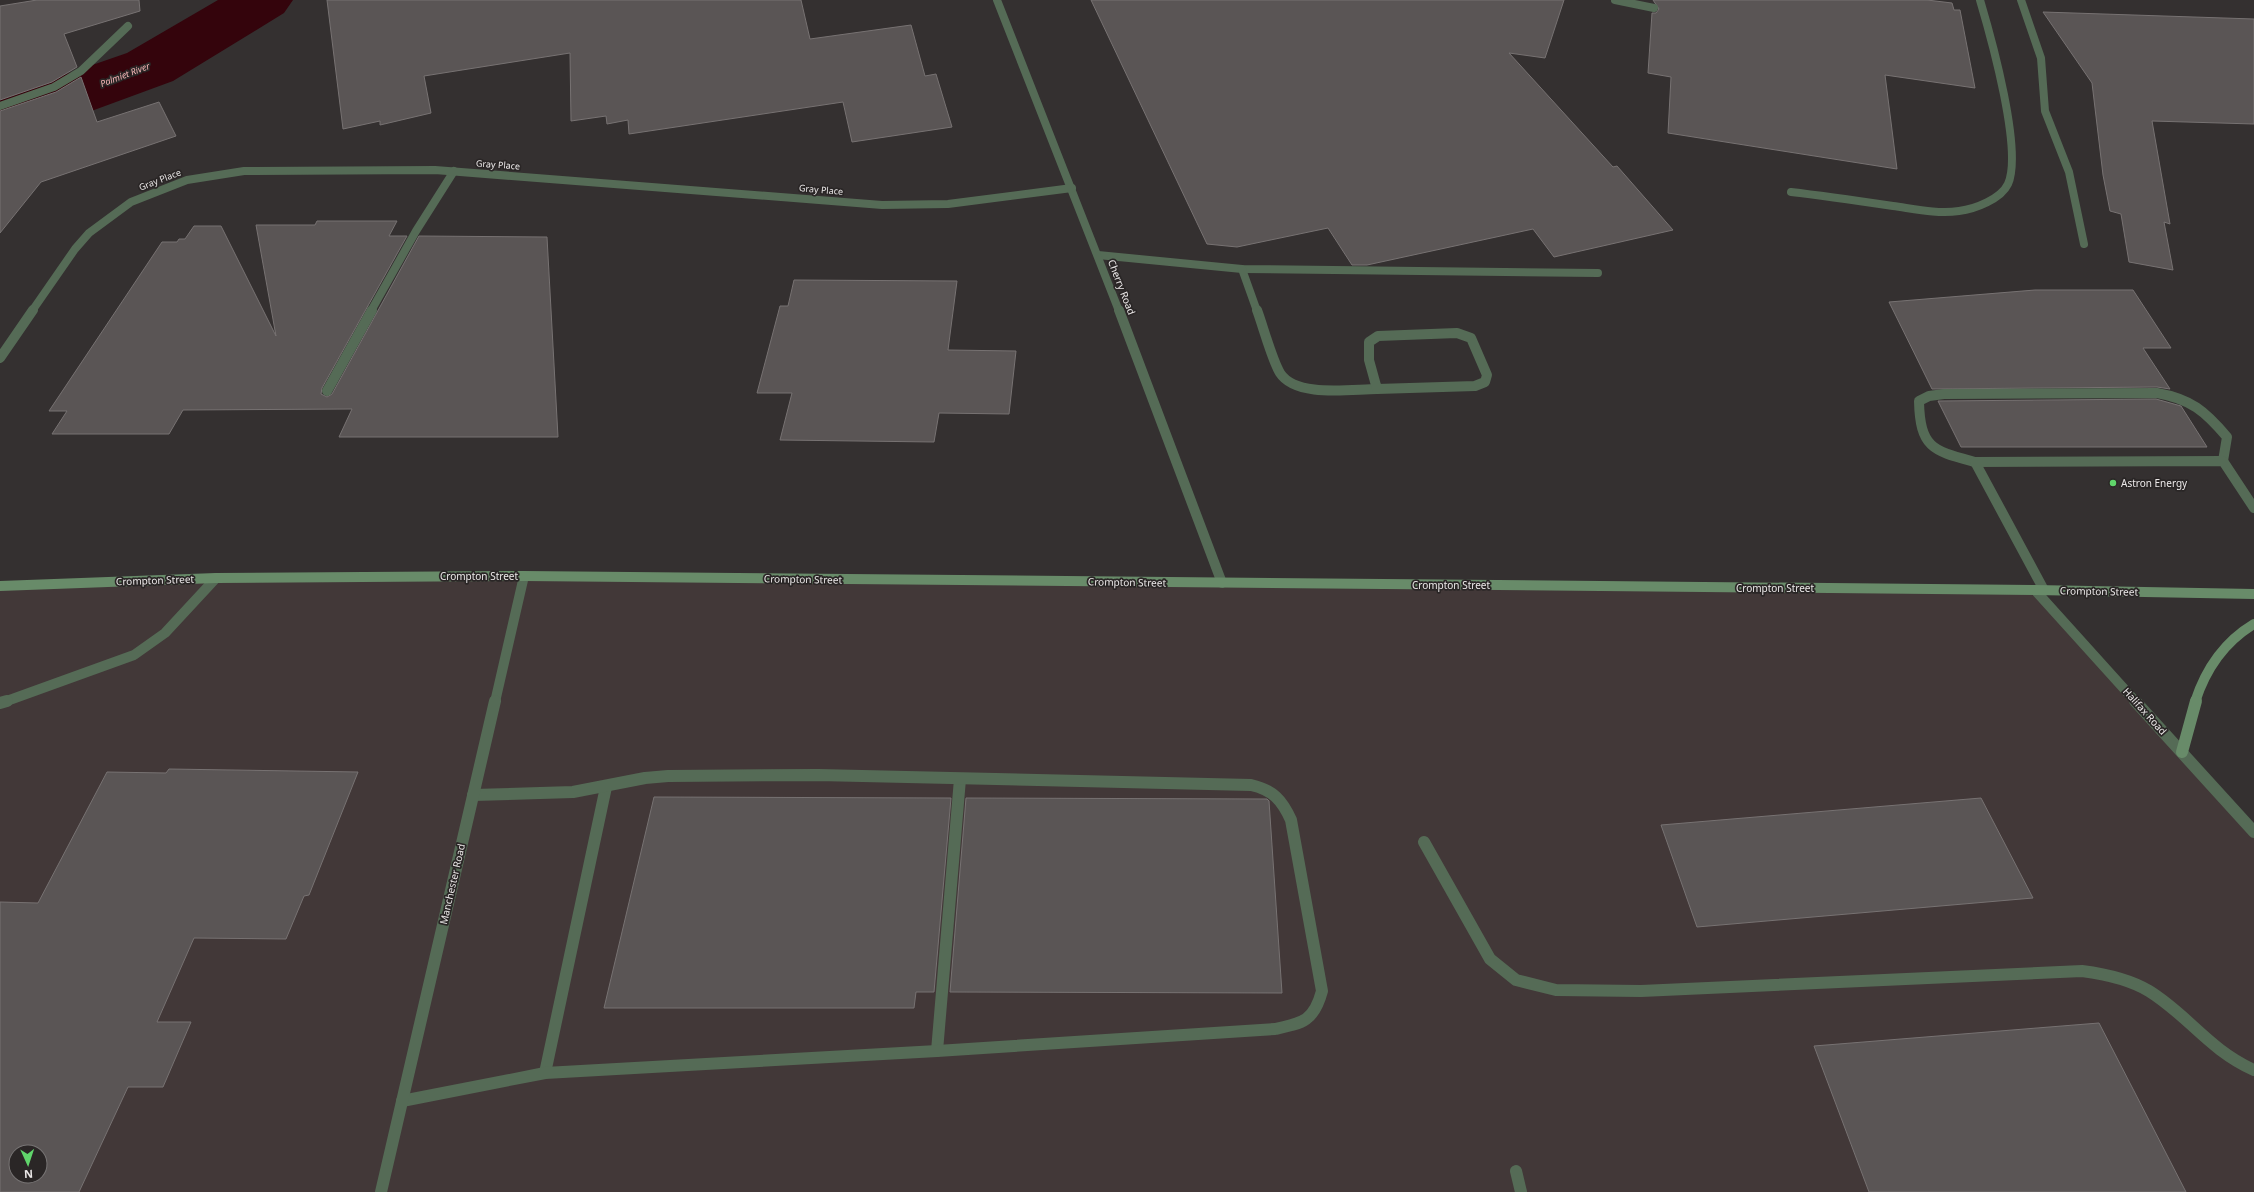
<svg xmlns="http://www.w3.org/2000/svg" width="2254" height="1192" viewBox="0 0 2254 1192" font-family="'Noto Sans',sans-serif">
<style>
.built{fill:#423838;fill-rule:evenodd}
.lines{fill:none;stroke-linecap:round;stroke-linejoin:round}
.river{fill:#34040c;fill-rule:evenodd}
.building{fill:#5a5555;stroke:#777272;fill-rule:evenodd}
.lane-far2{stroke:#556b56;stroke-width:8}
.lane-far1{stroke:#556b56;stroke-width:10}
.lane{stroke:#556b56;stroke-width:12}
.street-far1{stroke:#556b56;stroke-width:8}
.street{stroke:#556b56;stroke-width:10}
.secondary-far1{stroke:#688b69;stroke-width:10}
.secondary{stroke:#688b69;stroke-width:12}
.poi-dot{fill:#60d56b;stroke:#2a2626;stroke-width:1.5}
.labels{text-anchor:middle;stroke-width:3.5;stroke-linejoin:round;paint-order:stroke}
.far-water-label{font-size:9px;font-style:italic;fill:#f5b5b6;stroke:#2a2626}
.far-street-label{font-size:9px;fill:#ebe8e8;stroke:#2a2626}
.street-label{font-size:10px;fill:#ebe8e8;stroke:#2a2626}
.poi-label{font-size:10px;fill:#ebe8e8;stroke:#2a2626;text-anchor:start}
</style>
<rect width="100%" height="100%" fill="#343030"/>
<path class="built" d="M218,578l1816,7 220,247v360h-2254v-607zM16,1152h24v24h-24z"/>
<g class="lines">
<polygon class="river" points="218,0 293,0 284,13 173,81 67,120 0,138 0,97 127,53"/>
</g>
<g class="building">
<polygon points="37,0 139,0 140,11 64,34 77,67 52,82 0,100 0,6"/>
<polygon points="327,0 801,0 810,39 911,25 925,76 936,74 952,127 852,142 843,102 629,134 628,120 607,124 606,116 571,121 570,53 424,76 431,113 380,125 380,121 343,129"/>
<polygon points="1091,0 1564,0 1545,58 1509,53 1613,167 1617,166 1673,230 1554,257 1533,229 1367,265 1352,265 1328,228 1237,247 1207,244"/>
<polygon points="1653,0 1927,0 1952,3 1954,10 1960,10 1975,88 1885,75 1897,169 1668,133 1671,77 1648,73 1652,13 1656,13 1659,9"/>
<polygon points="2043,12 2254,19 2254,124 2152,121 2170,224 2164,222 2173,270 2129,262 2121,214 2110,211 2103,175 2092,83"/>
<polygon points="81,77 97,122 159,102 176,136 41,182 0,233 0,111 56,92"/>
<polygon points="317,221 397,221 389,236 407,236 322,388 321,394 327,397 332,394 419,236 547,237 558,437 339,437 352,409 183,410 169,434 52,434 67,411 49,411 162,242 177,242 179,239 185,239 194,226 221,226 276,336 256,225 315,225"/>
<polygon points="794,280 957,281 948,350 1016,351 1009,414 939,413 934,442 780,440 792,393 757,393 780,306 788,306"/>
<polygon points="2035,290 2133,290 2171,348 2143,348 2170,389 2157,387 1932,389 1889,302"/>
<polygon points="2156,399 2181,406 2207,447 1961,447 1938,401"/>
<path d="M169,769l189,3 -49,123 -5,1 -18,43 -92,-1 -37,84h34l-28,65h-35l-49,105h-79v-290l38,1 69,-131 59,1zM16,1152h24v24h-24z"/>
<polygon points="654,797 951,798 934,992 916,992 914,1008 604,1008"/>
<polygon points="966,798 1267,799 1269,801 1282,993 950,992"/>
<polygon points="1981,798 2033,898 1697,927 1661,825"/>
<polygon points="2099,1023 2186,1192 1869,1192 1814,1046"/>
</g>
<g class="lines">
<g class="lane-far2">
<polyline points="1615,0 1654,8"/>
<polyline points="2021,0 2041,58 2045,111 2069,172 2084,244"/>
<polyline points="0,106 54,87 81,71 128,26"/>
<path d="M1791,192c34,4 68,9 102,14 22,3 44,8 66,5 16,-2 42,-12 49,-27 15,-33 -17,-147 -28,-184"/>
<polyline points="1098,255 1242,269 1598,273"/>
<polyline points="1242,269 1257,311"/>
<polyline points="371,311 416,231 454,171"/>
</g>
<g class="lane-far1">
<path d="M1257,310c6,16 15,50 23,63 16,25 71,16 97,16"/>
<polygon points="1457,333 1471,338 1487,375 1485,382 1475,386 1377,389 1369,360 1369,342 1378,336"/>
<polyline points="327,391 372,310"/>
<path d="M1975,462c-41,-11 -55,-13 -56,-61l10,-5 15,-2 213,-1c34,6 48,18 70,44l-4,24"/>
<polyline points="2035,590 2136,702"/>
<polyline points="2044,590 1975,462 2223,461 2254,508"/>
<polyline points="4,702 134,655 165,633 216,578"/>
<polyline points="495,702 524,576"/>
</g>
<g class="lane">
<polyline points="2135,701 2254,832"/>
<polyline points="0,703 7,701"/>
<path d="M1424,842l66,117 26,21 40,10 85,1 441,-20c23,3 47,8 67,20 39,24 60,59 105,79"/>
<polyline points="937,1051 960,779"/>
<polyline points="545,1073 606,787"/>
<path d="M402,1101l143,-28 392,-22 338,-22c28,-6 39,-8 47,-38l-31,-171c-9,-20 -18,-30 -40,-35l-433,-10 -150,1 -23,2 -72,14 -100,3"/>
<polyline points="1516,1171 1521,1192"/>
<polyline points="381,1192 495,701"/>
</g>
<g class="street-far1">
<polyline points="997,0 1119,311"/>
<polyline points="32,311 75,249 89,233 131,202 187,180 244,171 435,170 882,205 948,204 1072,188"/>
</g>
<g class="street">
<polyline points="1119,310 1222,583"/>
<polyline points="0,358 33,310"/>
</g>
<g class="secondary-far1">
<polyline points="0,586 216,578 524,576 2035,590 2254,594"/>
<path d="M2195,702c11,-34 29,-60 59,-78"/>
</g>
<polyline class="secondary" points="2182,752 2196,701"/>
</g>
<circle class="poi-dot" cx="2113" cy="483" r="4"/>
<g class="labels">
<g class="far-water-label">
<text transform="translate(125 75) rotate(-21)" y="3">Palmiet River</text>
</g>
<g class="far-street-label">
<text transform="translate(498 165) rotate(4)" y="3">Gray Place</text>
<text transform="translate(160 180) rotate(-21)" y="3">Gray Place</text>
<text transform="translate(821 190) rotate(5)" y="3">Gray Place</text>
</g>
<g class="street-label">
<text transform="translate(1122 287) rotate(69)" y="4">Cherry Road</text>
<text x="479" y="580">Crompton Street</text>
<text transform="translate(803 579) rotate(1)" y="4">Crompton Street</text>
<text transform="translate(155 580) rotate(-2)" y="4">Crompton Street</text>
<text transform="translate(1127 582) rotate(1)" y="4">Crompton Street</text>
<text x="1451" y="589">Crompton Street</text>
<text x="1775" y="592">Crompton Street</text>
<text transform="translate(2099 591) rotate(1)" y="4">Crompton Street</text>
<text transform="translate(2145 711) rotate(48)" y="4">Halifax Road</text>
<text transform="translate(452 884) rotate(-77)" y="4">Manchester Road</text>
</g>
<g class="poi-label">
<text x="2121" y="487">Astron Energy</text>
</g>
</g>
<g transform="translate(28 1164) rotate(177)"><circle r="19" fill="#2a2626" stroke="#777474"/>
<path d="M0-3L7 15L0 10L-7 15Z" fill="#60d56b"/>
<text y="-6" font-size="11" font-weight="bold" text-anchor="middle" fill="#ebe8e8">N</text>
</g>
</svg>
